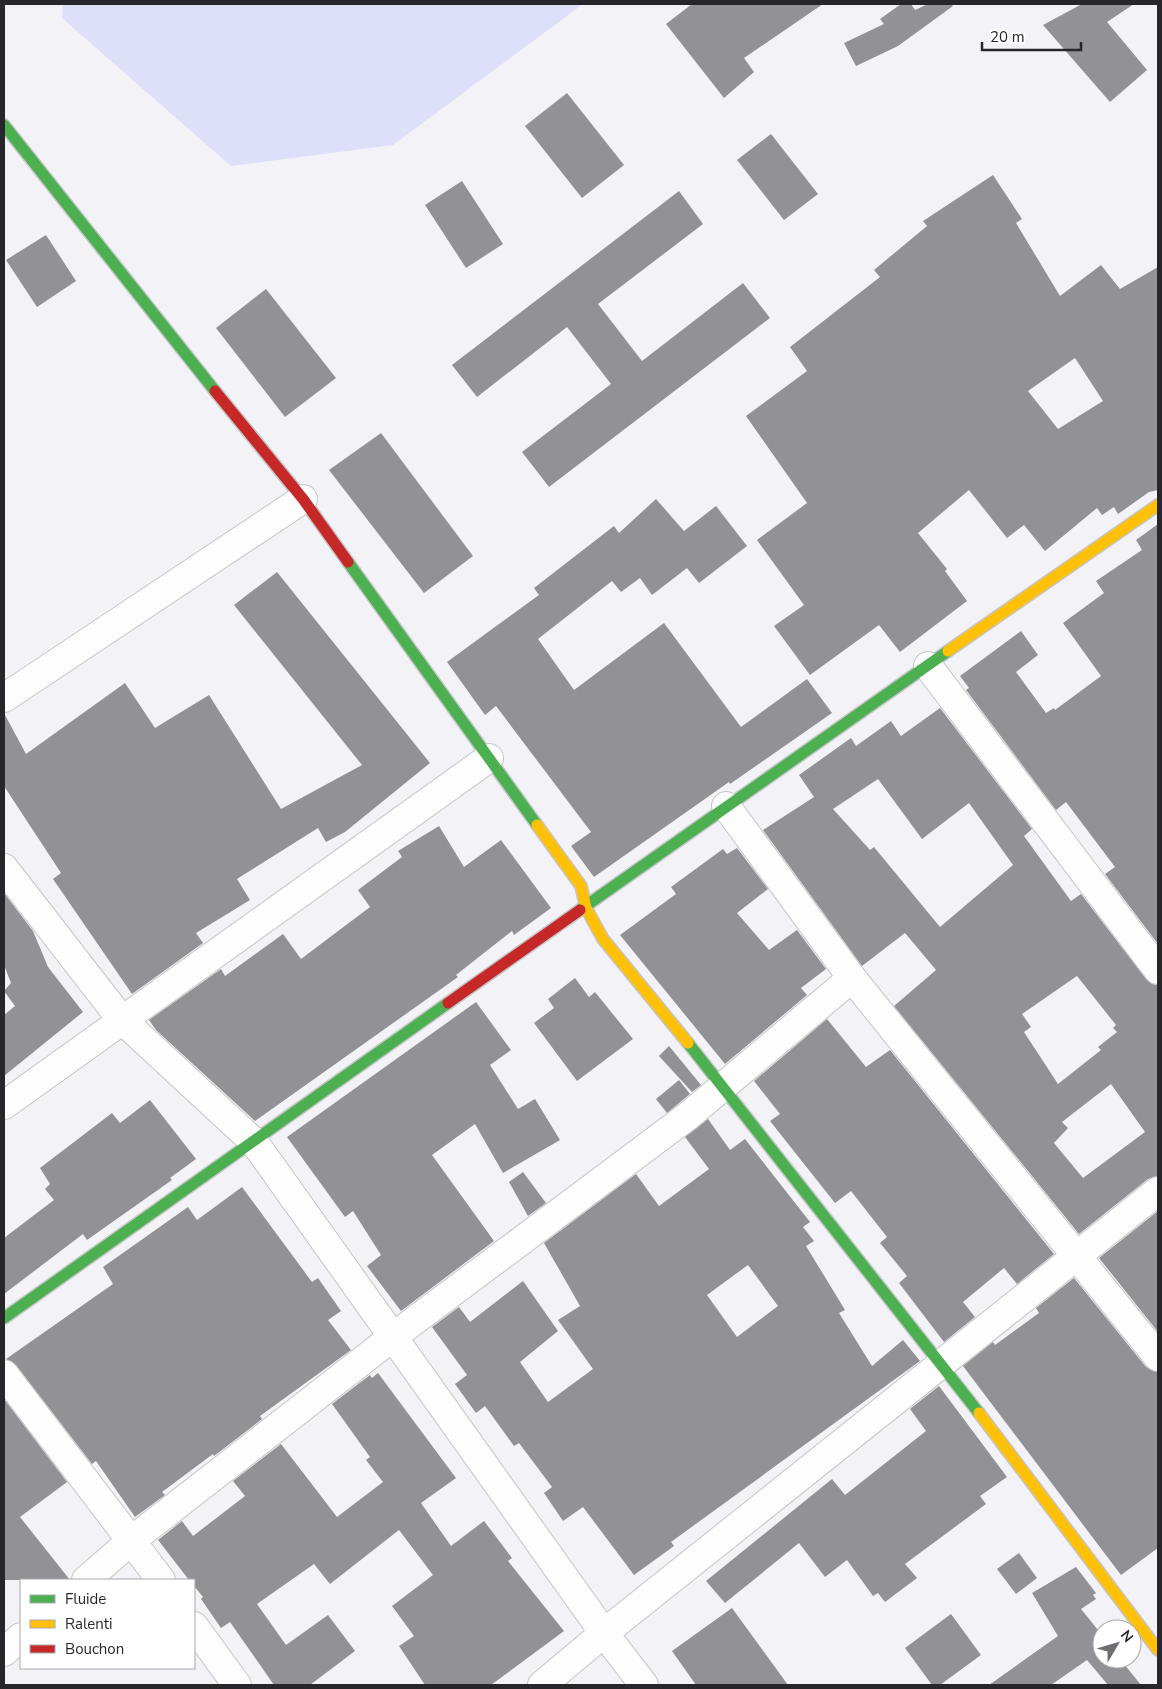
<svg xmlns="http://www.w3.org/2000/svg" width="1162" height="1689" viewBox="0 0 1162 1689" font-family="'Nunito Sans',sans-serif">
<style>
.green{fill:#dedff9}
.building{fill:#929296;fill-rule:evenodd}
.lines{fill:none;stroke-linecap:round;stroke-linejoin:round}
.street-casing{stroke:#c4c5c9;stroke-width:30}
.fast-casing{stroke:#c4c5c9;stroke-width:14}
.slow-casing{stroke:#c4c5c9;stroke-width:14}
.jam-casing{stroke:#c4c5c9;stroke-width:14}
.street{stroke:#fdfdfe;stroke-width:28}
.fast{stroke:#4caf50;stroke-width:11}
.slow{stroke:#ffc107;stroke-width:11}
.jam{stroke:#c62828;stroke-width:11}
</style>
<rect width="100%" height="100%" fill="#f2f2f7"/>
<polygon class="green" points="63,4 583,4 393,145 231,166 62,18"/>
<g class="building">
<polygon points="692,4 823,4 744,58 754,72 724,98 666,24"/>
<polygon points="901,4 911,4 915,10 928,4 951,4 953,6 898,46 856,66 844,43 884,24 880,19"/>
<polygon points="1082,4 1134,4 1107,22 1147,70 1110,102 1043,25"/>
<polygon points="567,93 624,165 582,198 525,126"/>
<polygon points="771,134 818,194 784,220 737,160"/>
<path d="M993,175l29,44 -6,4 44,73 41,-31 19,24 38,-22v223l-9,2 -31,22 -4,-7 -12,8 -5,-7 -52,43 -21,-26 -17,13 -38,-48 -51,43 29,36 -2,2 22,30 -67,51 -21,-27 -69,50 -36,-49 30,-21 -47,-65 50,-37 -61,-87 61,-45 -17,-24 90,-70 -6,-7 53,-44 -4,-5zM1075,358l28,43 -45,28 -30,-38z"/>
<polygon points="462,181 503,244 466,268 425,205"/>
<polygon points="679,191 703,224 598,304 642,361 743,283 770,318 549,487 522,452 611,384 567,327 477,397 452,365"/>
<polygon points="46,235 76,281 37,307 6,260"/>
<polygon points="266,289 336,378 285,417 216,328"/>
<polygon points="381,433 473,556 424,593 329,470"/>
<polygon points="656,499 684,531 716,506 747,546 699,583 687,568 652,595 640,578 621,592 612,581 538,639 574,690 664,623 741,727 807,679 832,713 730,784 729,782 594,877 571,846 591,832 496,706 485,715 447,662 539,595 534,588 614,526 619,533"/>
<polygon points="1158,524 1158,944 1105,874 1115,867 1066,802 1056,810 966,690 969,688 960,676 1021,631 1038,655 1016,672 1046,713 1054,708 1055,710 1101,676 1063,623 1104,593 1096,581 1142,550 1136,540"/>
<polygon points="277,572 430,763 345,832 326,842 318,828 237,879 250,900 196,933 203,943 132,994 53,879 61,873 4,786 4,713 26,754 125,683 155,728 209,695 281,809 362,765 234,605"/>
<path d="M940,708l92,121 -8,7 47,65 10,-7 65,85 6,5 6,1v191l-10,3 -69,55 -185,-228 42,-36 -31,-37 -43,33 -99,-136 51,-33 -15,-22 52,-37 5,8 35,-25 10,15zM878,779l44,60 47,-36 44,62 -73,62 -66,-80 -4,3 -37,-41zM1077,976l39,49 -3,3 4,4 -19,15 3,3 -43,34 -34,-52 7,-5 -9,-13zM1111,1084l34,48 -62,46 -29,-35 14,-15 -6,-6z"/>
<polygon points="439,826 464,867 501,840 551,908 514,935 512,931 456,975 458,977 255,1121 156,1030 149,1020 221,969 225,976 283,934 301,959 370,907 358,890 402,857 398,851"/>
<polygon points="737,848 768,889 737,913 769,950 797,930 826,969 801,988 807,995 725,1064 620,935 676,894 671,887 723,849 727,854"/>
<polygon points="4,893 33,931 48,967 83,1012 4,1076 4,1015 15,1006 4,991 11,983 4,965"/>
<polygon points="575,978 589,997 595,992 633,1039 577,1081 534,1023 554,1008 548,999"/>
<polygon points="476,1002 511,1050 490,1065 518,1109 535,1099 560,1140 503,1173 475,1124 432,1155 494,1241 401,1311 367,1266 381,1255 353,1211 345,1217 287,1137"/>
<polygon points="827,1019 866,1067 890,1050 1054,1254 1017,1284 1004,1268 963,1302 975,1317 944,1342 899,1283 907,1276 880,1243 887,1237 851,1191 835,1203 770,1121 780,1114 754,1081"/>
<polygon points="669,1046 701,1085 692,1092 659,1056"/>
<polygon points="679,1080 690,1094 667,1113 656,1099"/>
<polygon points="150,1100 196,1159 170,1178 172,1180 87,1240 83,1234 4,1294 4,1238 54,1200 45,1189 50,1184 40,1168 112,1113 120,1123"/>
<path d="M708,1119l22,31 15,-11 65,83 -7,5 11,14 -8,5 39,64 -6,3 33,53 31,-26 17,21 -249,181 3,4 -40,29 -51,-68 -20,14 -19,-28 8,-6 -33,-44 -5,3 -29,-40 -9,7 -21,-29 12,-9 -35,-48 27,-20 11,15 53,-41 35,50 -38,31 28,40 45,-33 -35,-49 22,-14 -36,-63 92,-69 23,32 50,-37 -24,-32zM748,1265l30,41 -41,31 -30,-42z"/>
<polygon points="523,1172 546,1203 528,1216 509,1182"/>
<polygon points="242,1187 312,1282 318,1278 341,1311 328,1320 351,1350 260,1416 262,1419 214,1456 213,1454 162,1492 165,1495 135,1517 96,1461 92,1464 16,1365 6,1359 113,1284 103,1267 188,1207 197,1220"/>
<polygon points="1158,1211 1158,1332 1099,1258"/>
<polygon points="1074,1278 1146,1367 1158,1372 1158,1548 1121,1575 963,1366 993,1342 995,1345 1039,1313 1036,1308"/>
<polygon points="378,1373 456,1478 421,1503 451,1546 484,1521 512,1558 508,1561 564,1631 491,1685 425,1685 399,1646 414,1636 392,1606 433,1575 399,1530 330,1584 314,1564 257,1604 286,1645 328,1615 355,1651 310,1685 274,1685 230,1622 221,1628 201,1599 203,1597 194,1586 194,1580 189,1580 158,1540 182,1521 193,1536 245,1496 233,1481 281,1444 337,1517 383,1482 366,1460 370,1457 332,1404 370,1375 372,1378"/>
<polygon points="939,1386 1007,1477 980,1496 986,1504 905,1564 917,1578 885,1602 878,1593 873,1596 847,1560 825,1577 799,1543 725,1603 706,1581 832,1479 845,1495 926,1431 910,1409"/>
<polygon points="4,1399 67,1482 20,1517 70,1580 4,1580"/>
<polygon points="1019,1553 1037,1578 1016,1594 997,1569"/>
<polygon points="1076,1567 1096,1593 1093,1595 1096,1599 1081,1609 1102,1635 1102,1659 1120,1659 1141,1685 1108,1685 1087,1660 1051,1685 989,1685 1058,1636 1032,1593"/>
<polygon points="732,1608 788,1685 696,1685 672,1651"/>
<polygon points="951,1614 981,1655 940,1685 932,1685 905,1648"/>
</g>
<g class="lines">
<g class="street-casing">
<g id="street">
<polyline points="928,666 1158,970"/>
<polyline points="4,698 303,499"/>
<polyline points="726,806 852,978 1158,1357"/>
<polyline points="4,868 121,1019 254,1142 604,1633 644,1685"/>
<polyline points="4,1105 489,758"/>
<polyline points="4,1374 161,1580"/>
<polyline points="86,1580 132,1540 394,1336 688,1116 852,978"/>
<polyline points="194,1626 237,1685"/>
<polyline points="4,1652 21,1637"/>
<polyline points="542,1685 604,1633 1158,1191"/>
</g>
</g>
<g class="fast-casing">
<g id="fast">
<polyline points="4,125 215,391"/>
<polyline points="348,562 537,825"/>
<polyline points="580,910 948,651"/>
<polyline points="688,1043 979,1413"/>
<polyline points="4,1318 448,1003"/>
</g>
</g>
<g class="slow-casing">
<g id="slow">
<polyline points="948,651 1158,505"/>
<polyline points="537,825 581,886 586,908 603,939 688,1043"/>
<polyline points="979,1413 1158,1650"/>
</g>
</g>
<g class="jam-casing">
<g id="jam">
<polyline points="215,391 303,499 348,562"/>
<polyline points="448,1003 580,910"/>
</g>
</g>
<use href="#street" class="street"/>
<use href="#fast" class="fast"/>
<use href="#slow" class="slow"/>
<use href="#jam" class="jam"/>
</g>
<rect width="1162" height="1689" fill="none" stroke="#27272b" stroke-width="10"/>
<rect x="20" y="1579" width="175" height="90" fill="#ffffff" stroke="#a9a9aa"/>
<rect x="30" y="1595" width="25" height="8" fill="#4caf50" stroke="#a9a9aa"/>
<text x="65" y="1604" font-size="15" fill="#27272b">Fluide</text>
<rect x="30" y="1620" width="25" height="8" fill="#ffc107" stroke="#a9a9aa"/>
<text x="65" y="1629" font-size="15" fill="#27272b">Ralenti</text>
<rect x="30" y="1645" width="25" height="8" fill="#c62828" stroke="#a9a9aa"/>
<text x="65" y="1654" font-size="15" fill="#27272b">Bouchon</text>
<g transform="translate(1117 1644) rotate(52)"><circle r="24" fill="#ffffff" stroke="#a9a9aa"/>
<path d="M0-4L9 19L0 12L-9 19Z" fill="#6e6e72"/>
<text y="-8" font-size="14" font-weight="bold" text-anchor="middle" fill="#27272b">N</text>
</g>
<path d="M982 42v8h99v-8" fill="none" stroke="#27272b" stroke-width="2.5"/>
<text x="990" y="42" font-size="15" fill="#27272b" stroke="#ffffff" stroke-width="4" paint-order="stroke">20 m</text>
</svg>
